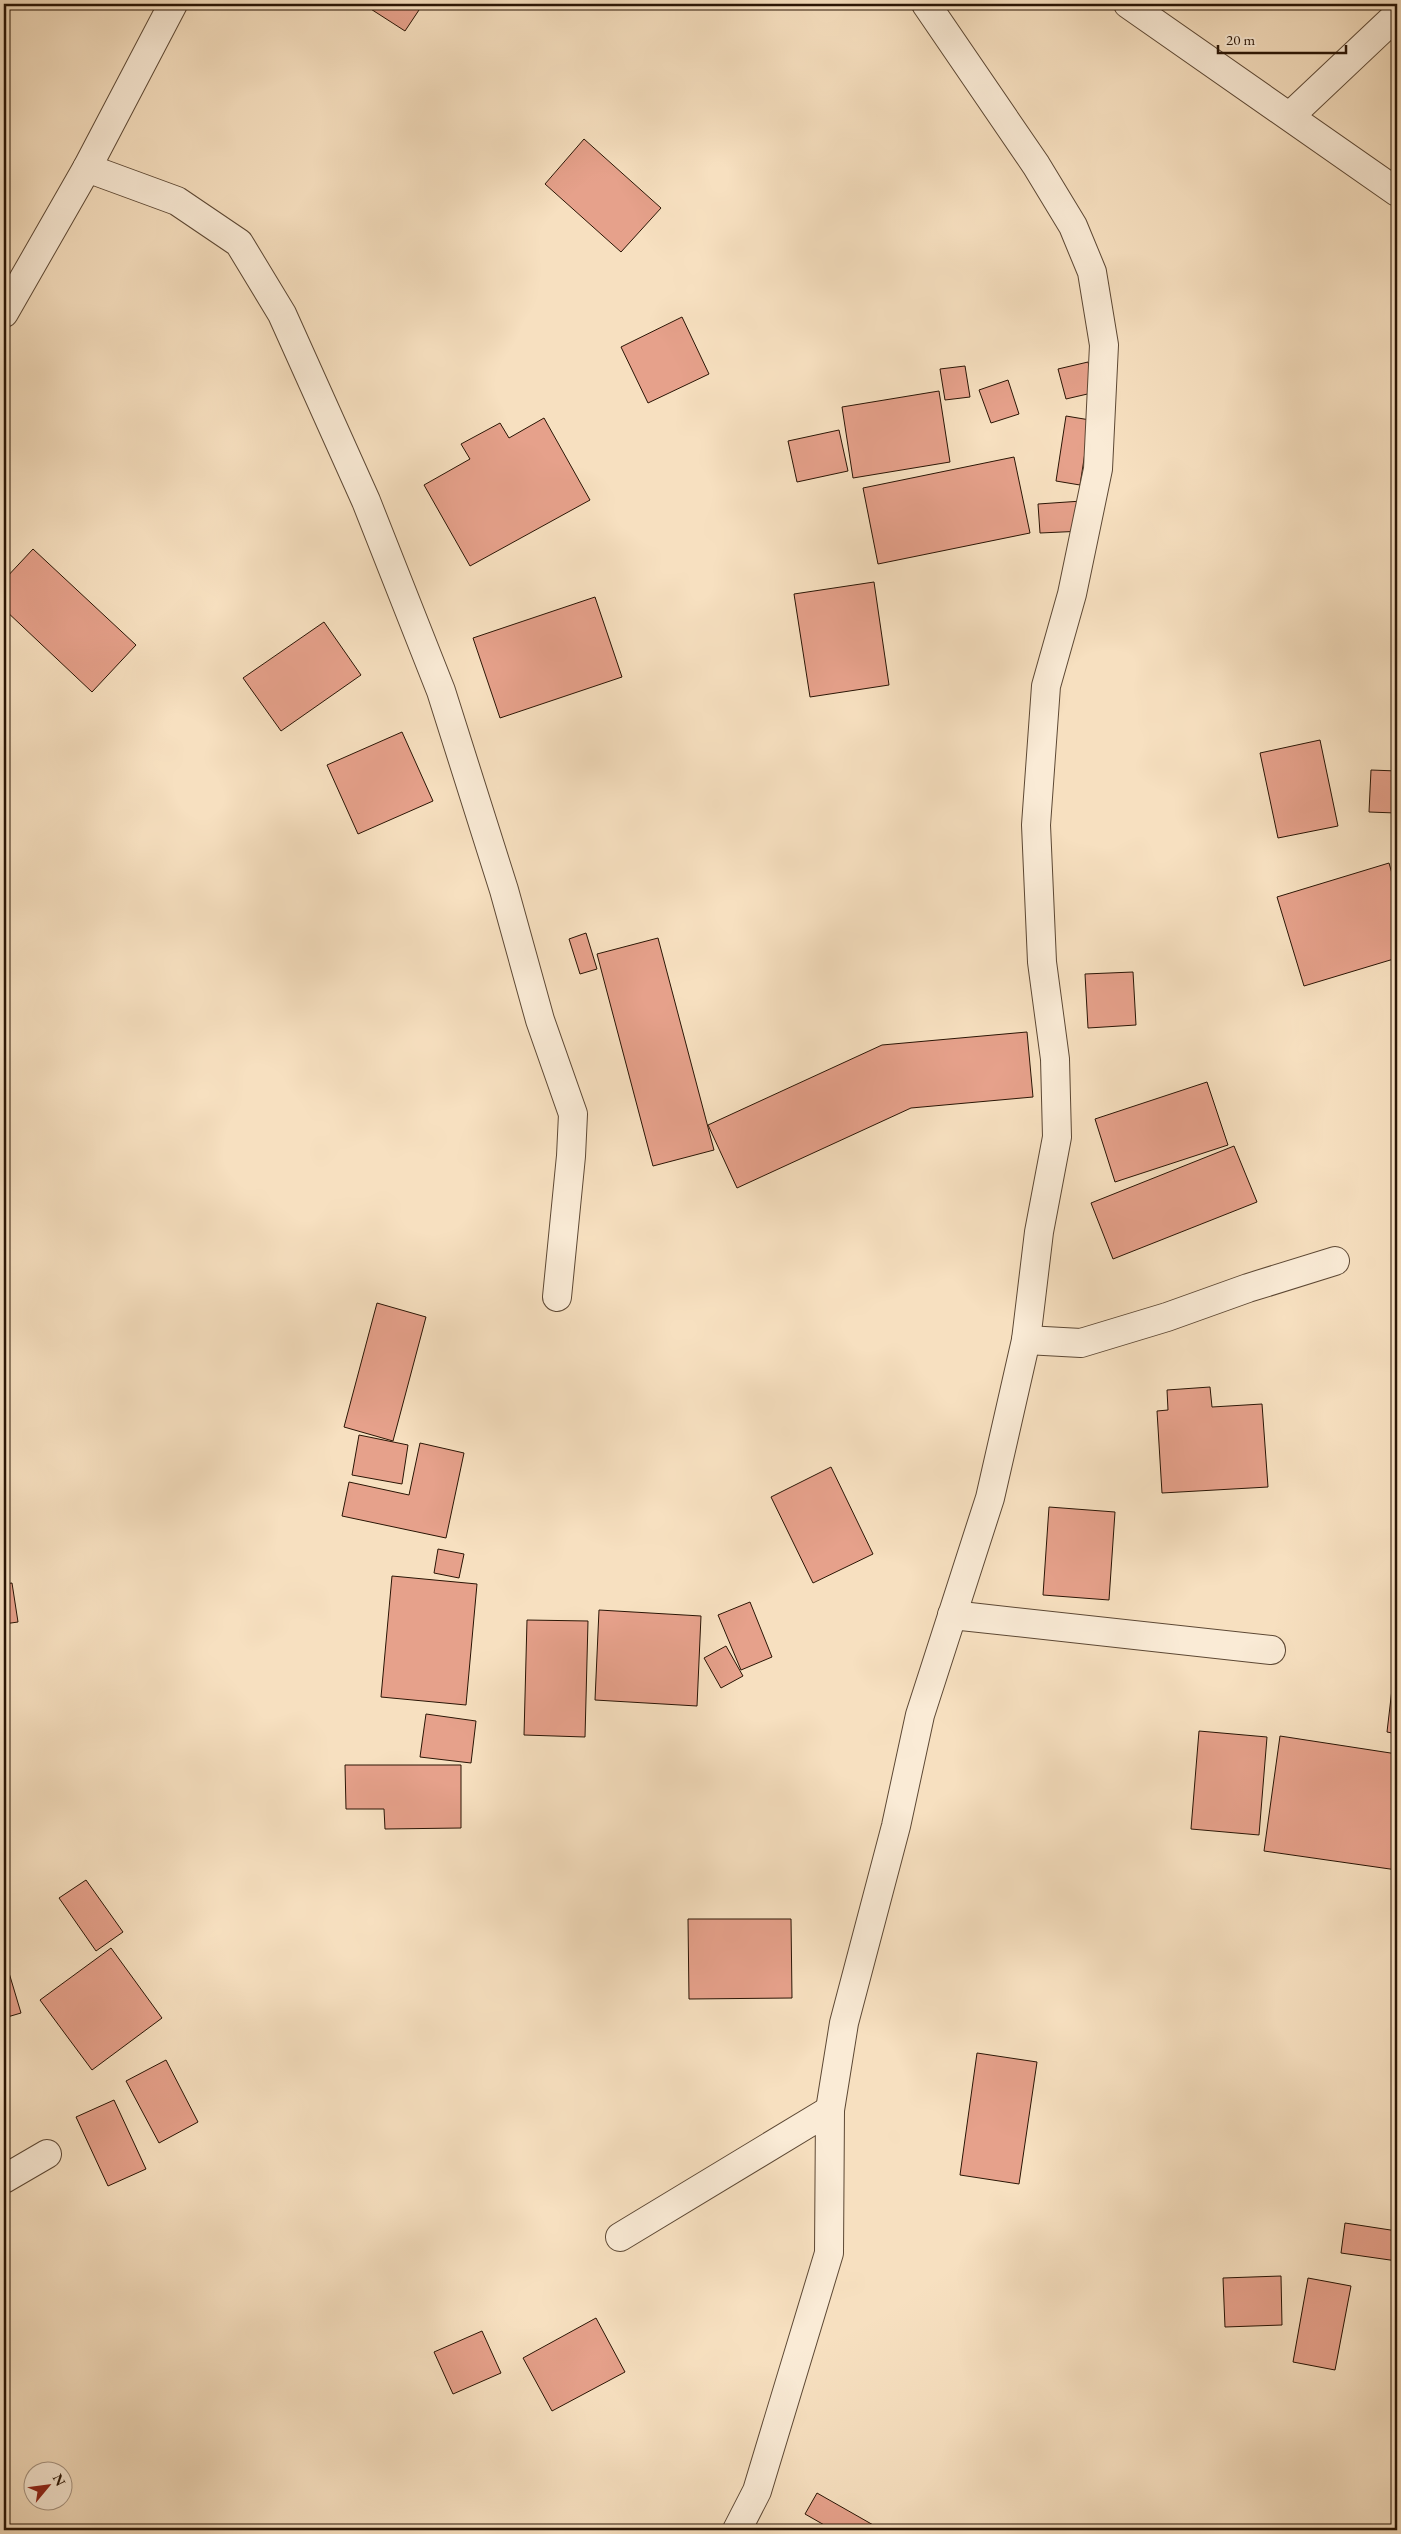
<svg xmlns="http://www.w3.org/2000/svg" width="1401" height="2534" viewBox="0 0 1401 2534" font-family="'EB Garamond',serif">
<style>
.building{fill:#e6a18b;stroke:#2a1505}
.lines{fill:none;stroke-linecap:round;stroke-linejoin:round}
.minor-casing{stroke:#5d4834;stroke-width:30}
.tertiary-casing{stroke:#5d4834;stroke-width:30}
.minor{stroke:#faebd6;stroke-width:28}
.tertiary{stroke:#faebd6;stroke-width:28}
</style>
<rect width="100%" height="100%" fill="#f7e0c0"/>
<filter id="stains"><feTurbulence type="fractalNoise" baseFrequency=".004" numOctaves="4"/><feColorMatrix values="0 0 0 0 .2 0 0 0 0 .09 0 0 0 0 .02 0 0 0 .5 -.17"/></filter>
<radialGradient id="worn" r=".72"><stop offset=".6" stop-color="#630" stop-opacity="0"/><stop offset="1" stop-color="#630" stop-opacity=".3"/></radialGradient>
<g class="building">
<polygon points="363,4 423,4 405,31"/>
<polygon points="584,139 661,208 621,252 545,184"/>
<polygon points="682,317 709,374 648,403 621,347"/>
<polygon points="1088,362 1096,392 1066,399 1058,369"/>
<polygon points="965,366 970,397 945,400 940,369"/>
<polygon points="1008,380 1019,414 991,423 979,390"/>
<polygon points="939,391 950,462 853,478 842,407"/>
<polygon points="1066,416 1090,420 1080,485 1056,481"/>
<polygon points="544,418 590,500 470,566 424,485 470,459 461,444 500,423 509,438"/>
<polygon points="839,430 848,471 797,482 788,441"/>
<polygon points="1014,457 1030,533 878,564 863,488"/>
<polygon points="1082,501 1084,531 1040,533 1038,504"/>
<polygon points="33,549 136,645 92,692 4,609 4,580"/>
<polygon points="874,582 889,685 810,697 794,594"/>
<polygon points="595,597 622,677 500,718 473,638"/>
<polygon points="324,622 361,675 281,731 243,678"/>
<polygon points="402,732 433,801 358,834 327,765"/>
<polygon points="1320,740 1338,826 1278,838 1260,753"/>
<polygon points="1371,770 1397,771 1396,813 1369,812"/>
<polygon points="1389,863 1397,891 1397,958 1304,986 1277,897"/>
<polygon points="586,933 597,969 580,974 569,939"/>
<polygon points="658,938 714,1150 653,1166 597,954"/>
<polygon points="1133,972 1136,1025 1088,1028 1085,974"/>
<polygon points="1027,1032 1033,1097 911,1108 737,1188 708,1125 882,1045"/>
<polygon points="1207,1082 1228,1145 1115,1182 1095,1119"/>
<polygon points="1234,1146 1257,1202 1113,1259 1091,1203"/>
<polygon points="377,1303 426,1317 393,1441 344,1427"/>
<polygon points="1210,1387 1212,1407 1262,1404 1268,1487 1162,1493 1157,1411 1168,1410 1167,1390"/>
<polygon points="359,1435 408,1445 402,1484 352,1475"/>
<polygon points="420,1443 464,1453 446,1538 342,1516 349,1482 409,1495"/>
<polygon points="831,1467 873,1554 813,1583 771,1497"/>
<polygon points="1049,1507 1115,1512 1109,1600 1043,1595"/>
<polygon points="438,1549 464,1554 459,1578 434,1573"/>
<polygon points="392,1576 477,1584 466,1705 381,1697"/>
<polygon points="12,1583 18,1622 4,1624 4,1584"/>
<polygon points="750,1602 772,1657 741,1670 718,1615"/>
<polygon points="599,1610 701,1616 697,1706 595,1700"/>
<polygon points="527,1620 588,1621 585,1737 524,1735"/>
<polygon points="726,1646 743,1676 721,1688 704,1658"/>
<polygon points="1392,1689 1397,1690 1397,1734 1387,1732"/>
<polygon points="426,1714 476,1721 471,1763 420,1757"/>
<polygon points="1199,1731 1267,1737 1259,1835 1191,1829"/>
<polygon points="1280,1736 1397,1754 1397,1870 1264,1851"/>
<polygon points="345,1765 461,1765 461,1828 385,1829 384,1809 346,1809"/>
<polygon points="86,1880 123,1932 96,1951 59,1898"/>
<polygon points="688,1919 791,1919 792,1998 689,1999"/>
<polygon points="111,1948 162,2018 92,2070 40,2000"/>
<polygon points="4,1956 21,2013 4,2018"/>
<polygon points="977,2053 1037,2062 1019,2184 960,2175"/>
<polygon points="166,2060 198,2122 159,2143 126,2081"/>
<polygon points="114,2100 146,2169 108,2186 76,2117"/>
<polygon points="1345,2223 1397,2231 1397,2261 1341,2253"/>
<polygon points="1281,2276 1282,2325 1225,2327 1223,2278"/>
<polygon points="1308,2278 1351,2286 1335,2370 1293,2362"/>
<polygon points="596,2318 625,2372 552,2411 523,2358"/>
<polygon points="482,2331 501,2373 453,2394 434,2352"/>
<polygon points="817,2493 882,2530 833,2530 805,2514"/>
</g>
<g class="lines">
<g class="minor-casing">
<g id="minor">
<polyline points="1290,116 1397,15"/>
<polyline points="87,168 177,201 239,243 282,314 366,501 441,691 504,890 540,1020 573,1114 571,1156 557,1297"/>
<polyline points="4,313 87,168 173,4"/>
<polyline points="1026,1340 1081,1343 1167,1317 1248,1288 1335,1261"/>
<polyline points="952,1615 1271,1650"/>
<polyline points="4,2179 47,2154"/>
<polyline points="620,2237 830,2110"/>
<polyline points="737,2530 757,2491 829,2253 830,2110 844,2023 896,1826 920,1715 990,1498 1026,1340 1039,1232 1057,1137 1055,1059 1042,962 1036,825 1046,686 1072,594 1098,469 1104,345 1092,272 1073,226 1036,165 926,4"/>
</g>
</g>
<g class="tertiary-casing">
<polyline id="tertiary" points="1128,4 1397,192"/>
</g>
<use href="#minor" class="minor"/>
<use href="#tertiary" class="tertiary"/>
</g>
<rect width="1401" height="2534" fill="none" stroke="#f7e0c0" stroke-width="20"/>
<rect x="5" y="5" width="1391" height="2524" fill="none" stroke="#2a1505" stroke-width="2.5"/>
<rect x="10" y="10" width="1381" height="2514" fill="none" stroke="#2a1505"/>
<g transform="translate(48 2486) rotate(61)"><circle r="24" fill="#faebd6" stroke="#a79582"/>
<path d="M0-4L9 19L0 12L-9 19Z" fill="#8f2418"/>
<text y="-8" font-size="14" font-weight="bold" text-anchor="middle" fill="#2a1505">N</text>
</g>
<path d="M1218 45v8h128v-8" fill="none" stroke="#2a1505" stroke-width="2.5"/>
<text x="1226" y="45" font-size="15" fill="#2a1505" stroke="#faebd6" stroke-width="4" paint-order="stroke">20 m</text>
<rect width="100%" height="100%" filter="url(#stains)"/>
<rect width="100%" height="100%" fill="url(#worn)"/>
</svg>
